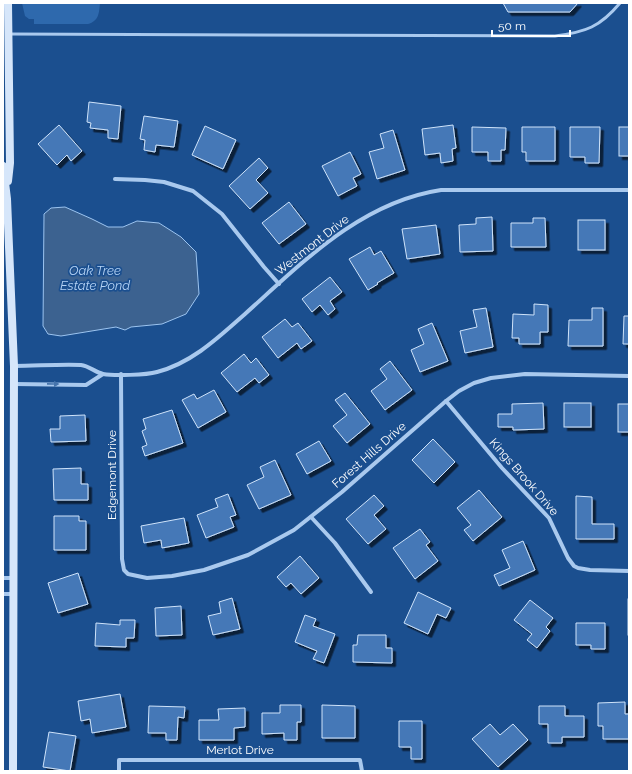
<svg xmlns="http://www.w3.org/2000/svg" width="632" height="774" viewBox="0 0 632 774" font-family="Raleway,sans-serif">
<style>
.green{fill:#2e69ad}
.water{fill:#3c6290;stroke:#9cc4f0}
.building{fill:#4478b7;stroke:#cfe3fa;filter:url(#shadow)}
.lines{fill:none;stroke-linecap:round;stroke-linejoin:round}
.service{stroke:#a9c9ee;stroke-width:3}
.minor{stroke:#a9c9ee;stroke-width:4}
.secondary{stroke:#d6e6fa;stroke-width:8}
.oneway{fill:#4674ac}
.labels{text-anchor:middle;stroke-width:3.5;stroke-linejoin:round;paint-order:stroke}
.street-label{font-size:12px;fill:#fff;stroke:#1b4f8f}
.water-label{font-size:13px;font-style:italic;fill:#b5d3f5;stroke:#1b4f8f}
</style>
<defs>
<filter id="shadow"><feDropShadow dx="3.5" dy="3.5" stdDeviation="0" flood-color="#0009"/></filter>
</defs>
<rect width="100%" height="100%" fill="#1b4f8f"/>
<path class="green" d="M22,3h78c-1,10 -1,18 -12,21h-54v-5h-5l-4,-3z"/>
<polygon class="water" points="65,207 92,219 108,227 123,227 137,221 159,223 181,237 196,252 199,294 186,314 162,324 131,327 125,330 116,327 61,336 48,334 43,326 44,214 51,208"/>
<g class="building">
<polygon points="503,3 578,3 570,12 508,12"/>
<polygon points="89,102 121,106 118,139 108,138 108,130 90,128 91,123 87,122"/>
<polygon points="144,116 178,121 174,147 156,145 155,152 144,150 145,140 140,139"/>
<polygon points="59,125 82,151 71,161 67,155 57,165 38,144"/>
<polygon points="453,125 456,148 452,149 453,161 441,163 440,153 425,155 422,129"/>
<polygon points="205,126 236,140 223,169 192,155"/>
<polygon points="472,127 506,128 505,150 501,150 501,161 488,161 488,152 472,152"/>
<polygon points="522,127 555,127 555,161 526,161 526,152 522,152"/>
<polygon points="570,127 600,127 599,163 585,163 585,157 570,157"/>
<rect x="619" y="127" width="10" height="29"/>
<polygon points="393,130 405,170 377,179 369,152 384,148 380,134"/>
<polygon points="350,152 361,174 353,178 357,186 338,196 322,166"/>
<polygon points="259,158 268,168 256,180 268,193 250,209 229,186"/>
<polygon points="289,202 306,224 279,244 262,223"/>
<polygon points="492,217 493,251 460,252 459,225 476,224 476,218"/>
<polygon points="533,218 545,218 546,247 511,247 511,223 533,223"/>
<rect x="578" y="220" width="27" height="30"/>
<polygon points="436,225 440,254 407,259 402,229"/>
<polygon points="370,247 374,255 381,251 394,273 377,283 378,284 368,290 349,259"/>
<polygon points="330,277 342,292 330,301 335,309 328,315 320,305 312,312 302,299"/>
<polygon points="534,304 548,305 548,332 540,332 540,344 519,344 519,338 512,338 513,314 534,315"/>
<polygon points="486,308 493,347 465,353 460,331 477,327 473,310"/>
<polygon points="592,308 603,308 603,346 568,346 569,320 592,320"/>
<polygon points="624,316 629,316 629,344 623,344"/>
<polygon points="285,319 292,327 298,323 312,341 301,349 297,343 278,358 262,337"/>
<polygon points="432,323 448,361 420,372 411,350 424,344 418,329"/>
<polygon points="244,354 251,363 256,358 269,375 259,383 255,378 237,392 221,373"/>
<polygon points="390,361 412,390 385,410 371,391 387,379 380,369"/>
<polygon points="214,390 226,412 198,428 182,400 194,394 197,399"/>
<polygon points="345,393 370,424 347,443 333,426 347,415 335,400"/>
<polygon points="543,403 544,429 513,430 513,427 498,427 498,414 512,414 512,404"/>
<rect x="564" y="403" width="27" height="24"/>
<rect x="618" y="404" width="11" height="28"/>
<polygon points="172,410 183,443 145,456 142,447 147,445 142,431 146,429 143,419"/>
<polygon points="85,415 86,441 51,442 50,429 60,429 60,416"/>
<polygon points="433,439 455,462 434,483 412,460"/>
<polygon points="319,441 331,461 307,474 296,454"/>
<polygon points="275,460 291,495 259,509 247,485 264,477 260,467"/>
<polygon points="81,468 81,484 88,484 88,500 54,500 53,469"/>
<polygon points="479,490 502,517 473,541 464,530 471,525 457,508"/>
<polygon points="228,494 236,515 230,517 234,527 206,538 197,515 218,507 215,499"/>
<polygon points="374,495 384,506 374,515 386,529 368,544 346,519"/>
<polygon points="576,496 592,497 592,524 614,524 614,539 576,539"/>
<polygon points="54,516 79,516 79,521 86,521 86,550 54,550"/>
<polygon points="184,518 189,543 162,548 161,540 144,543 141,526"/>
<polygon points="420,529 430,542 426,545 438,561 415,579 393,548"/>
<polygon points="523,541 535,570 499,586 494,575 510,568 502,550"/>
<polygon points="300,556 319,578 301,594 291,583 286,587 277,577"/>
<polygon points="78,573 88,604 58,613 48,583"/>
<polygon points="418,592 451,608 446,618 437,614 428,634 404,623"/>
<polygon points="232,598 240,629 213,635 208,616 221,613 219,602"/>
<rect x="628" y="599" width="1" height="36"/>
<polygon points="530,600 553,618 546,627 550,631 537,648 527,640 532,634 514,620"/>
<polygon points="181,606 182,635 156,636 155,608"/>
<polygon points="305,615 316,619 313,626 335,634 324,663 313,659 317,651 295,642"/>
<polygon points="120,620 135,620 134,638 126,638 126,647 95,646 96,623 120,625"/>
<polygon points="576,623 605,623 605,649 591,649 591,645 576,645"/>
<polygon points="358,635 386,635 386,648 392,648 392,663 353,662 353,645 357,645"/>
<polygon points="120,694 126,727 92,733 90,719 81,721 78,701"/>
<polygon points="625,702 625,714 629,714 629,739 603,739 603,726 598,726 598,703"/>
<polygon points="280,705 301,705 301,722 297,722 297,740 284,740 284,733 262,734 262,713 280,713"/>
<polygon points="322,705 355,706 355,738 322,738"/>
<polygon points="149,706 185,707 184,718 178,717 177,740 166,740 166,733 148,733"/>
<polygon points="539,706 565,706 565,716 584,716 584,737 562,737 562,743 548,743 548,724 539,724"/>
<polygon points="245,708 245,727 234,728 234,740 199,740 199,720 219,720 218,709"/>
<polygon points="399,721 422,721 422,759 411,759 411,747 399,747"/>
<polygon points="490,724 500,735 513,724 528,740 498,767 472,739"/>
<polygon points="49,732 76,736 70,771 43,767"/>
</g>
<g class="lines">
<path class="service" d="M9,34l546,2c31,-4 45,-9 65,-33"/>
<g class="minor">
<polyline points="115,179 145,180 164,182 193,191 222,214 264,267 279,284"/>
<path d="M14,366c22,0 45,-2 67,-1 8,1 14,7 22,9 11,2 43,1 54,-2 35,-9 62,-35 88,-58 58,-52 116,-112 196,-124h188"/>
<polyline points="121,374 122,559 124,570 128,574 147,578 172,576 204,570 248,555 294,530 342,492 446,401 459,391 474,383 491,378 525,374 629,376"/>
<polyline points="14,384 86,385 103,374"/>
<polyline points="446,401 502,468 549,518 568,558 574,566 578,568 590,570 629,571"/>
<polyline points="311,517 335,543 371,592"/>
<polyline points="3,578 13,578"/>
<polyline points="3,594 13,594"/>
<polyline points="119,771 119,760 360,760 362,771"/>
</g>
<g class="secondary">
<polyline points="3,166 7,199 14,366 13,771"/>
<polyline points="8,181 10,163 8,3"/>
</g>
</g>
<defs><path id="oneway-solid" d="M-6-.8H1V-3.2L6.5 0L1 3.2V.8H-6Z"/></defs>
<use class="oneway" href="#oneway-solid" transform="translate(53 384) rotate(1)"/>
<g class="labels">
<g class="street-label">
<text transform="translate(312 245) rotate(-38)" y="4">Westmont Drive</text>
<text transform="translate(369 455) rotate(-41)" y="4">Forest Hills Drive</text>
<text transform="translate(112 475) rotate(-90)" y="4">Edgemont Drive</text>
<text transform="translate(524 477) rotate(49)" y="4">Kings Brook Drive</text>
<text x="240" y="754">Merlot Drive</text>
</g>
<g class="water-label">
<text x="95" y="275">Oak Tree<tspan x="95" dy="15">Estate Pond</tspan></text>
</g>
</g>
<rect width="632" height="774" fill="none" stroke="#ffffff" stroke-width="8"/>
<path d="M492 30v6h78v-6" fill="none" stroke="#ffffff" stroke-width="2"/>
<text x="498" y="30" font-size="12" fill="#ffffff" stroke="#1b4f8f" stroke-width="3" paint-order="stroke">50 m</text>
</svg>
